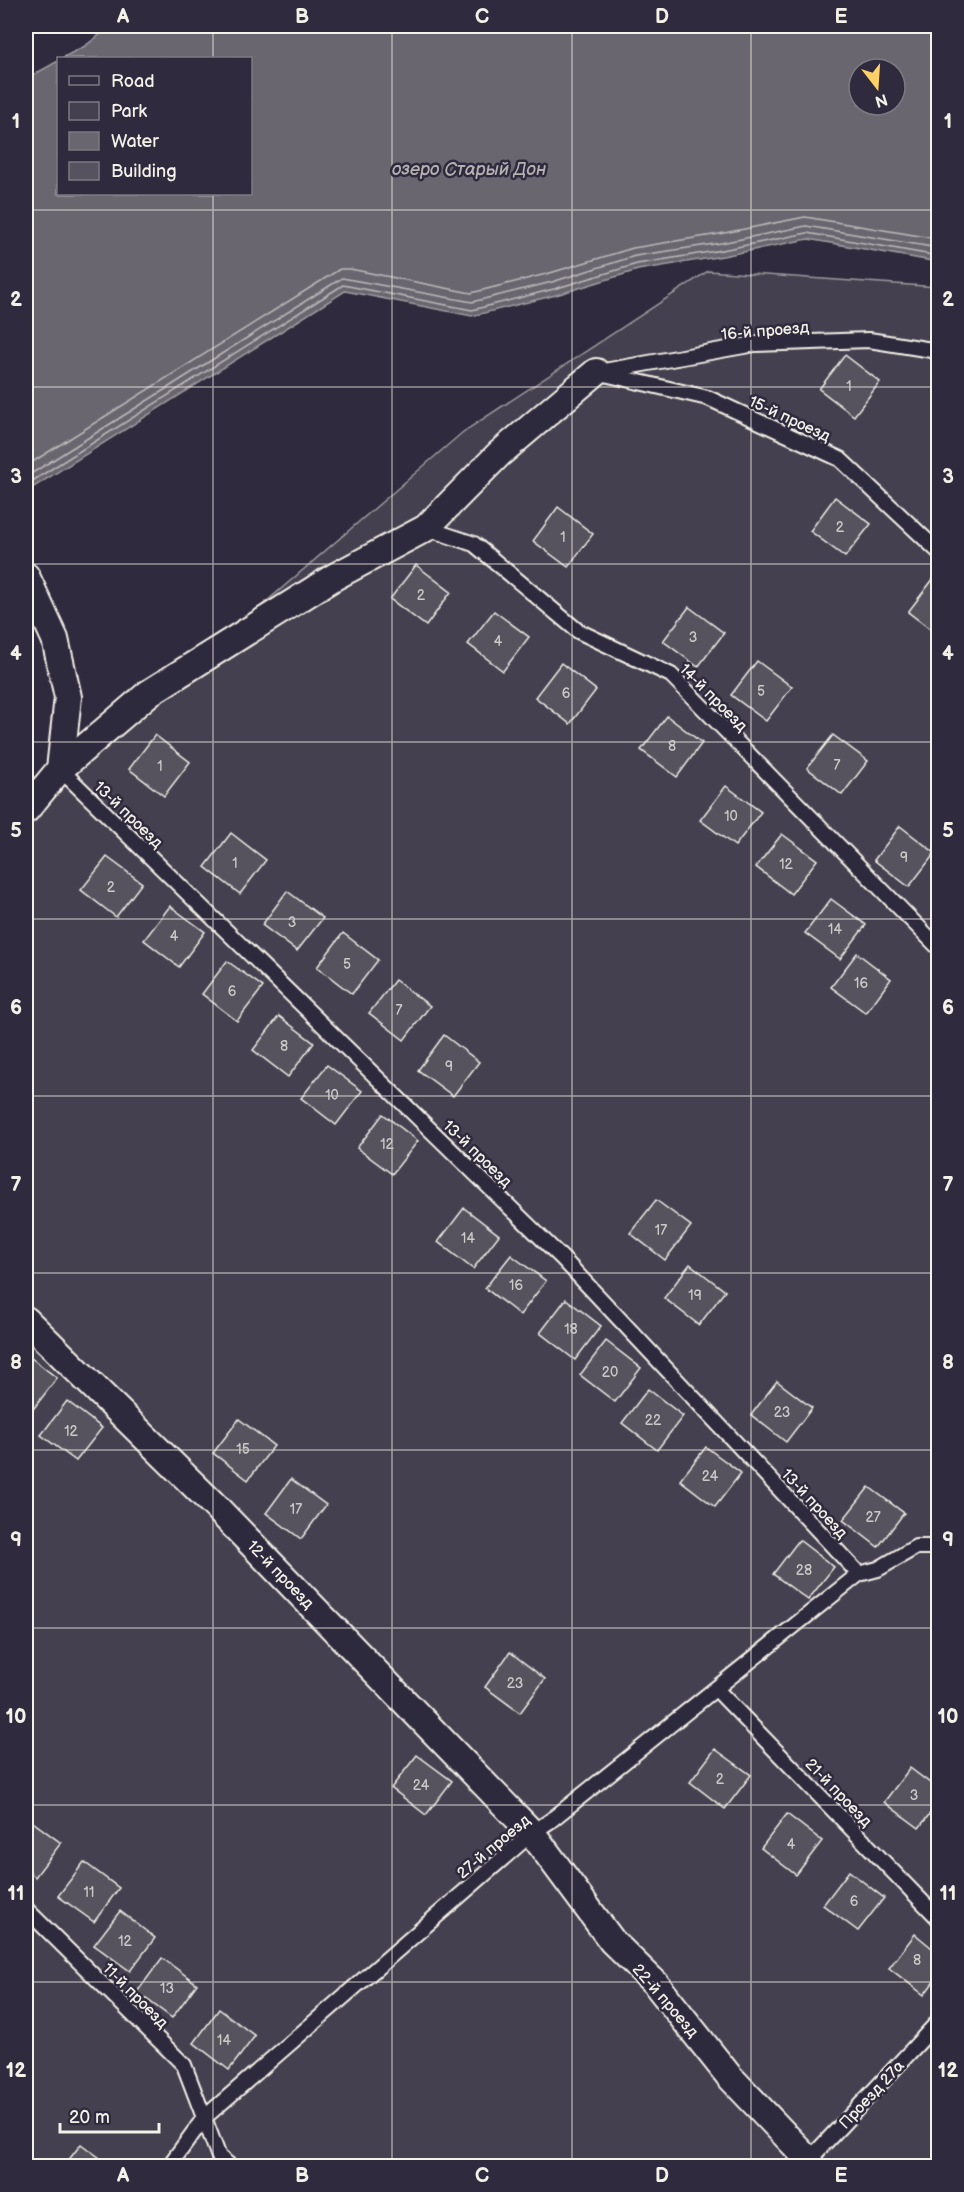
<svg xmlns="http://www.w3.org/2000/svg" width="964" height="2192" viewBox="0 0 964 2192" font-family="'Balsamiq Sans',sans-serif">
<style>
.green{fill:#454050;stroke:#9c989c;stroke-width:1.5}
.water{fill:#6a6670;stroke:#a19ea0;stroke-width:1.5;fill-rule:evenodd}
.lines{fill:none;stroke-linecap:round;stroke-linejoin:round}
.shore{stroke:#bdb9b8;stroke-width:1.5}
.building{fill:#56525f;stroke:#f4f1e8;stroke-width:1.5}
.lane-casing{stroke:#f4f1e8;stroke-width:18}
.street-casing{stroke:#f4f1e8;stroke-width:30}
.lane{stroke:#2f2a3d;stroke-width:14}
.street{stroke:#2f2a3d;stroke-width:26}
.grid{fill:none;stroke:#f4f1e8;stroke-width:1.5;stroke-opacity:0.55}
.labels{text-anchor:middle;stroke-width:5;stroke-linejoin:round;paint-order:stroke}
.number-label{font-size:14px;fill:#ccc9c6}
.street-label{font-size:16px;fill:#f4f1e8;stroke:#2f2a3d}
.water-label{font-size:18px;font-style:italic;fill:#b6b2b2;stroke:#2f2a3d}
.neatline{fill:none;stroke:#f4f1e8;stroke-width:2}
.grid-label{font-size:20px;text-anchor:middle;font-weight:bold;fill:#f4f1e8}
</style>
<rect width="100%" height="100%" fill="#2f2a3d"/>
<filter id="ink" filterUnits="userSpaceOnUse"><feTurbulence type="fractalNoise" baseFrequency=".0167" numOctaves="2"/><feDisplacementMap in="SourceGraphic" scale="12" xChannelSelector="R" yChannelSelector="G"/><feConvolveMatrix kernelMatrix="1 2 1 2 8 2 1 2 1" color-interpolation-filters="sRGB"/></filter>
<g filter="url(#ink)">
<polygon class="green" points="708,271 938,287 938,2166 26,2166 26,809 463,432"/>
<path class="water" d="M111,26h827v236l-130,-23 -85,17 -85,14 -82,25 -84,21 -127,-25 -319,201v-413l32,-18v133h192v-136h-188l23,-12zM859,69h36v36h-36z"/>
<g class="lines">
<g class="shore">
<polyline points="26,466 340,269 350,269 471,293 550,273 633,248 719,234 805,217 938,239"/>
<polyline points="26,477 342,278 472,302 552,282 635,256 721,243 806,226 938,248"/>
<polyline points="26,485 343,285 472,310 554,289 637,264 722,250 807,233 938,256"/>
</g>
</g>
<g class="building">
<polygon points="845,355 880,382 854,416 819,389"/>
<polygon points="835,497 871,524 845,557 810,531"/>
<polygon points="558,507 593,534 568,567 533,541"/>
<polygon points="416,565 451,592 426,626 390,599"/>
<polygon points="934,578 938,582 938,635 908,612"/>
<polygon points="689,607 724,633 698,667 663,641"/>
<polygon points="494,611 529,637 503,671 468,644"/>
<polygon points="757,661 792,687 766,721 731,695"/>
<polygon points="561,663 596,690 570,724 535,697"/>
<polygon points="667,716 702,743 677,777 641,750"/>
<polygon points="155,735 190,762 164,796 129,769"/>
<polygon points="833,735 868,761 842,795 807,768"/>
<polygon points="726,786 761,812 735,846 700,820"/>
<polygon points="900,826 935,853 909,887 874,860"/>
<polygon points="231,833 266,860 240,894 205,867"/>
<polygon points="782,834 817,860 791,894 756,867"/>
<polygon points="107,857 142,883 116,917 81,890"/>
<polygon points="287,891 323,918 297,951 262,925"/>
<polygon points="831,899 866,925 840,959 805,933"/>
<polygon points="170,906 205,932 179,967 144,940"/>
<polygon points="343,933 378,960 352,994 317,967"/>
<polygon points="857,953 891,979 866,1013 831,987"/>
<polygon points="227,961 263,987 237,1021 202,994"/>
<polygon points="395,980 430,1006 404,1040 369,1013"/>
<polygon points="279,1016 314,1043 288,1077 253,1050"/>
<polygon points="444,1035 479,1062 453,1096 418,1070"/>
<polygon points="938,1036 938,1049 932,1044"/>
<polygon points="327,1065 362,1091 336,1125 301,1098"/>
<polygon points="383,1114 418,1141 392,1174 357,1148"/>
<polygon points="656,1200 691,1226 665,1260 630,1233"/>
<polygon points="464,1208 499,1235 473,1269 438,1242"/>
<polygon points="511,1255 546,1281 520,1315 485,1288"/>
<polygon points="690,1264 725,1291 699,1325 664,1298"/>
<polygon points="566,1299 601,1326 575,1360 540,1333"/>
<polygon points="606,1341 641,1368 615,1402 580,1375"/>
<polygon points="26,1354 57,1378 31,1412 26,1408"/>
<polygon points="777,1381 812,1408 786,1442 751,1415"/>
<polygon points="648,1389 683,1416 657,1450 622,1423"/>
<polygon points="67,1401 102,1428 76,1461 41,1435"/>
<polygon points="239,1419 274,1446 248,1480 213,1453"/>
<polygon points="706,1447 741,1473 715,1507 680,1480"/>
<polygon points="291,1479 326,1505 301,1539 266,1513"/>
<polygon points="869,1487 904,1513 878,1547 843,1520"/>
<polygon points="799,1540 834,1567 808,1600 773,1574"/>
<polygon points="510,1652 545,1679 520,1713 485,1687"/>
<polygon points="715,1749 751,1775 725,1809 690,1782"/>
<polygon points="417,1755 452,1781 426,1815 391,1788"/>
<polygon points="910,1768 938,1789 938,1803 919,1828 884,1802"/>
<polygon points="787,1814 822,1841 796,1875 761,1848"/>
<polygon points="26,1817 61,1843 35,1877 26,1869"/>
<polygon points="84,1862 119,1888 94,1922 58,1896"/>
<polygon points="849,1871 884,1898 858,1931 823,1905"/>
<polygon points="120,1911 155,1938 130,1971 94,1945"/>
<polygon points="915,1934 938,1953 938,1976 924,1995 889,1968"/>
<polygon points="162,1958 197,1984 172,2018 137,1992"/>
<polygon points="219,2009 255,2036 229,2070 194,2043"/>
<polygon points="81,2144 111,2166 64,2166"/>
</g>
<g class="lines">
<g class="lane-casing">
<g id="lane">
<polyline points="604,371 755,344 869,340 938,351"/>
<polyline points="596,372 708,398 840,459 938,551"/>
<polyline points="426,528 474,544 578,631 671,675 938,947"/>
<polyline points="60,769 563,1259 859,1574"/>
<polyline points="716,1689 938,1918"/>
<polyline points="26,1909 184,2065 219,2157 230,2166"/>
<polyline points="809,2160 938,2022"/>
<polyline points="169,2166 204,2118 532,1833 550,1821 859,1574 878,1569 916,1547 938,1547"/>
</g>
</g>
<g class="street-casing">
<g id="street">
<polyline points="26,576 55,639 68,697 60,769"/>
<polyline points="26,810 60,769 149,693 334,577 426,528 499,454 596,372"/>
<polyline points="26,1320 212,1503 532,1833 612,1941 656,1984 729,2076 809,2160 806,2166"/>
</g>
</g>
<use href="#lane" class="lane"/>
<use href="#street" class="street"/>
</g>
</g>
<path class="grid" d="M213,26v32M392,26v2140M572,26v2140M751,26v2140M213,194v1972M26,210h912M26,387h912M26,564h912M26,742h912M26,919h912M26,1096h912M26,1273h912M26,1450h912M26,1628h912M26,1805h912M26,1982h912"/>
<g class="labels">
<g class="number-label">
<text x="849" y="391">1</text>
<text x="840" y="532">2</text>
<text x="563" y="542">1</text>
<text x="421" y="600">2</text>
<text x="693" y="642">3</text>
<text x="498" y="646">4</text>
<text x="761" y="696">5</text>
<text x="566" y="698">6</text>
<text x="672" y="751">8</text>
<text x="837" y="770">7</text>
<text x="160" y="771">1</text>
<text x="731" y="821">10</text>
<text x="904" y="862">9</text>
<text x="235" y="868">1</text>
<text x="786" y="869">12</text>
<text x="111" y="892">2</text>
<text x="292" y="927">3</text>
<text x="835" y="934">14</text>
<text x="174" y="941">4</text>
<text x="347" y="969">5</text>
<text x="861" y="988">16</text>
<text x="232" y="996">6</text>
<text x="399" y="1015">7</text>
<text x="284" y="1051">8</text>
<text x="449" y="1071">9</text>
<text x="332" y="1100">10</text>
<text x="387" y="1149">12</text>
<text x="661" y="1235">17</text>
<text x="468" y="1243">14</text>
<text x="516" y="1290">16</text>
<text x="695" y="1300">19</text>
<text x="571" y="1334">18</text>
<text x="610" y="1377">20</text>
<text x="782" y="1417">23</text>
<text x="653" y="1425">22</text>
<text x="71" y="1436">12</text>
<text x="243" y="1454">15</text>
<text x="710" y="1481">24</text>
<text x="296" y="1514">17</text>
<text x="873" y="1522">27</text>
<text x="804" y="1575">28</text>
<text x="515" y="1688">23</text>
<text x="720" y="1784">2</text>
<text x="421" y="1790">24</text>
<text x="914" y="1800">3</text>
<text x="791" y="1849">4</text>
<text x="89" y="1897">11</text>
<text x="854" y="1906">6</text>
<text x="125" y="1946">12</text>
<text x="917" y="1965">8</text>
<text x="167" y="1993">13</text>
<text x="224" y="2045">14</text>
</g>
<g class="street-label">
<text transform="translate(765 330) rotate(-5)" y="6">16-й проезд</text>
<text transform="translate(790 418) rotate(25)" y="6">15-й проезд</text>
<text transform="translate(714 697) rotate(45)" y="6">14-й проезд</text>
<text transform="translate(129 814) rotate(44)" y="6">13-й проезд</text>
<text transform="translate(478 1153) rotate(44)" y="6">13-й проезд</text>
<text transform="translate(815 1503) rotate(47)" y="6">13-й проезд</text>
<text transform="translate(281 1574) rotate(46)" y="6">12-й проезд</text>
<text transform="translate(839 1792) rotate(46)" y="6">21-й проезд</text>
<text transform="translate(493 1846) rotate(-40)" y="6">27-й проезд</text>
<text transform="translate(136 1995) rotate(45)" y="6">11-й проезд</text>
<text transform="translate(666 2000) rotate(49)" y="6">22-й проезд</text>
<text transform="translate(871 2094) rotate(-47)" y="6">Проезд 27а</text>
</g>
<g class="water-label">
<text x="469" y="175">озеро Старый Дон</text>
</g>
</g>
<rect width="964" height="2192" fill="none" stroke="#2f2a3d" stroke-width="66"/>
<rect x="57" y="57" width="195" height="138" fill="#2f2a3d" stroke="#7e7a81" stroke-width="1.5"/>
<rect x="69" y="76" width="30" height="9" fill="#2f2a3d" stroke="#7e7a81" stroke-width="1.5"/>
<text x="111" y="87" font-size="18" fill="#f4f1e8">Road</text>
<rect x="69" y="102" width="30" height="18" fill="#454050" stroke="#7e7a81" stroke-width="1.5"/>
<text x="111" y="117" font-size="18" fill="#f4f1e8">Park</text>
<rect x="69" y="132" width="30" height="18" fill="#6a6670" stroke="#7e7a81" stroke-width="1.5"/>
<text x="111" y="147" font-size="18" fill="#f4f1e8">Water</text>
<rect x="69" y="162" width="30" height="18" fill="#56525f" stroke="#7e7a81" stroke-width="1.5"/>
<text x="111" y="177" font-size="18" fill="#f4f1e8">Building</text>
<g transform="translate(877 87) rotate(163)"><circle r="28" fill="#2f2a3d" stroke="#7e7a81" stroke-width="1.5"/>
<path d="M0-4.5L10 22L0 15L-10 22Z" fill="#ffd166"/>
<text y="-9" font-size="16" font-weight="bold" text-anchor="middle" fill="#f4f1e8">N</text>
</g>
<path d="M60 2123v9h99v-9" fill="none" stroke="#f4f1e8" stroke-width="3"/>
<text x="69" y="2123" font-size="18" fill="#f4f1e8" stroke="#2f2a3d" stroke-width="4.5" paint-order="stroke">20 m</text>
<rect x="33" y="33" width="898" height="2126" class="neatline"/>
<g class="grid-label">
<text x="123" y="23">A</text>
<text x="302" y="23">B</text>
<text x="482" y="23">C</text>
<text x="662" y="23">D</text>
<text x="841" y="23">E</text>
<text x="16" y="128">1</text>
<text x="948" y="128">1</text>
<text x="16" y="306">2</text>
<text x="948" y="306">2</text>
<text x="16" y="483">3</text>
<text x="948" y="483">3</text>
<text x="16" y="660">4</text>
<text x="948" y="660">4</text>
<text x="16" y="837">5</text>
<text x="948" y="837">5</text>
<text x="16" y="1014">6</text>
<text x="948" y="1014">6</text>
<text x="16" y="1191">7</text>
<text x="948" y="1191">7</text>
<text x="16" y="1369">8</text>
<text x="948" y="1369">8</text>
<text x="16" y="1546">9</text>
<text x="948" y="1546">9</text>
<text x="16" y="1723">10</text>
<text x="948" y="1723">10</text>
<text x="16" y="1900">11</text>
<text x="948" y="1900">11</text>
<text x="16" y="2077">12</text>
<text x="948" y="2077">12</text>
<text x="123" y="2182">A</text>
<text x="302" y="2182">B</text>
<text x="482" y="2182">C</text>
<text x="662" y="2182">D</text>
<text x="841" y="2182">E</text>
</g>
</svg>
